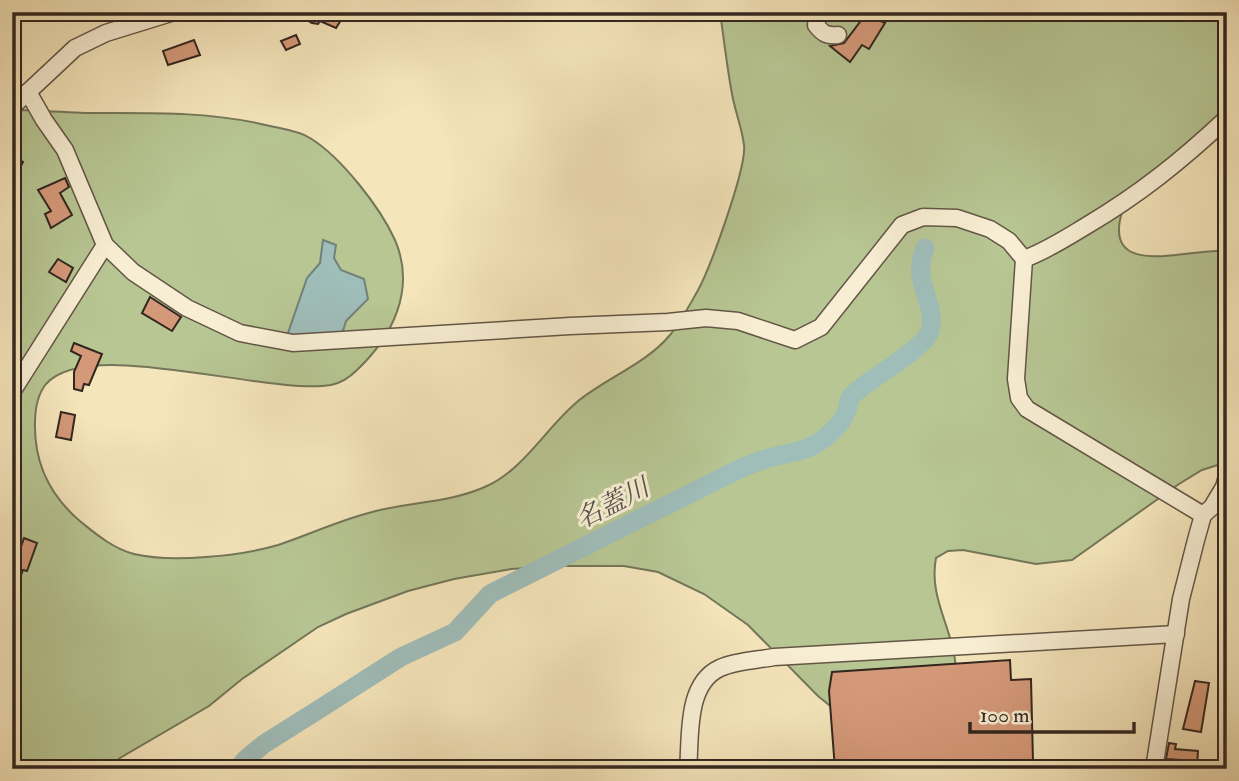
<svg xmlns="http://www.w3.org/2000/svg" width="1239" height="781" viewBox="0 0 1239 781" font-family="'IM FELL Double Pica','Noto Serif JP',serif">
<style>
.green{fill:#b7c693;stroke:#747659;stroke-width:2}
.water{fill:#9fbdb9;stroke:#73817b;stroke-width:2}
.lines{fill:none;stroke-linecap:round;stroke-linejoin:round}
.river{stroke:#9fbdb9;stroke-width:19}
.building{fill:#d49979;stroke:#32261f;stroke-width:2}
.minor-casing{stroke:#635646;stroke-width:19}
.minor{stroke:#f8eed3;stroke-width:16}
.labels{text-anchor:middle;stroke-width:6;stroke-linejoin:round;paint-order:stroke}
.water-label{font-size:26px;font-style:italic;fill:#53534d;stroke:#f8eed3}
</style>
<rect width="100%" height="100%" fill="#f5e5bb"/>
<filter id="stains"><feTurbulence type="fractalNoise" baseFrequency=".00286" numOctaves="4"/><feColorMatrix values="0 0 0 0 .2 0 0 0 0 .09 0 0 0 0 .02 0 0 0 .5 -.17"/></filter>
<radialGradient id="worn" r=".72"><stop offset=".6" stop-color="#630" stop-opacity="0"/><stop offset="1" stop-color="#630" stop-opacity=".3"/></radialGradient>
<path class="green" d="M720,12h507v117l-105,83c-21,70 70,35 105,39v211l-25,8 -23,14 -107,76 -36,4 -73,-14 -15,1 -12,7c-8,42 19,72 20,114l-106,50 -32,-26 -70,-71 -44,-31 -46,-22 -34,-6h-65l-48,3 -57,10 -46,12 -62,23 -28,13 -76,52 -33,27 -89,52 -12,11h-96v-659c24,0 49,2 73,3 62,0 125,-2 185,13 13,3 29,5 40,12 31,19 70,69 85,102 21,49 -2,96 -38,130 -7,7 -16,13 -26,15 -63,11 -242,-49 -285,-1 -8,10 -11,26 -11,39 -1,40 15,73 46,99 16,13 33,27 53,32 37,9 107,2 144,-9 33,-11 64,-26 98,-34 36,-9 77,-9 111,-25 37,-17 59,-58 90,-84 29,-24 69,-38 93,-67 10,-12 19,-29 27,-43 13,-23 50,-125 47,-147 -2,-17 -9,-34 -12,-51 -5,-27 -8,-54 -12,-82z"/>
<polygon class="water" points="323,240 336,245 334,258 341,270 364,279 368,299 346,321 342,334 295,339 288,333 307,278 320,263"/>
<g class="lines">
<path class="river" d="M237,769l9,-10 18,-15 54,-34 83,-53 54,-25 35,-38 243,-122c13,-6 26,-12 40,-15 14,-4 29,-5 41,-12 11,-6 26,-19 31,-30 5,-9 1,-16 11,-23 14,-13 70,-45 74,-61 8,-27 -20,-49 -5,-83"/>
</g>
<g class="building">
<polygon points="293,12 329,12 341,20 336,28 320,21 318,24 312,23"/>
<polygon points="866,14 885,23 869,49 862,45 850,62 830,46 844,43"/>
<polygon points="296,35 300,44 286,50 281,41"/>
<polygon points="194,40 200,55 168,65 163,51"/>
<polygon points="12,156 23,162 12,183"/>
<polygon points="65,178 69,187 60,193 72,215 51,228 45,214 51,211 38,190"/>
<polygon points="58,259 73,268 66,282 49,272"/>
<polygon points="150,297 181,317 172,331 142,313"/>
<polygon points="74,343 102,354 89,385 84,384 82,391 74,389 74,372 81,356 71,351"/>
<polygon points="61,412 75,415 71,440 56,437"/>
<polygon points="24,538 37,543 27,571 23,570 12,598 12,573"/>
<polygon points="1010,660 1011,680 1031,679 1033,761 1050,763 1049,769 835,769 829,691 832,672"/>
<polygon points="1195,681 1209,683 1201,732 1183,729"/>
<polygon points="1169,743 1176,744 1175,749 1198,751 1197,769 1180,769 1181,760 1166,759"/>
<polygon points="1120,760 1137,760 1137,769 1119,769"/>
</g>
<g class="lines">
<g class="minor-casing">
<g id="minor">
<path d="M819,12l-3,13c7,9 11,11 22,10"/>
<polyline points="28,92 44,120 65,150 105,245 133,272 187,308 240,333 293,343 570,326 668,322 706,318 738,321 795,340 821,327 902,225 923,217 957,218 990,229 1009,241 1024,259 1016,379 1019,398 1027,409 1203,515"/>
<polyline points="12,107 75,48 106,33 174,12"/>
<path d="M1024,259c22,-8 42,-21 62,-33 54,-32 95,-65 141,-108"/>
<polyline points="12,392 105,245"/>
<path d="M688,769c3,-31 -3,-85 32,-101 15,-7 37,-8 54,-11l402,-23"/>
<polyline points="1154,769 1181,599 1196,540 1203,515 1212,507 1224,487 1227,476"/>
</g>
</g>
<use href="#minor" class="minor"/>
</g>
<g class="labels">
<g class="water-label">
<text transform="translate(612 503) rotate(-27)" y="9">名蓋川</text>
</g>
</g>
<rect width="1239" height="781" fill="none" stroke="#f5e5bb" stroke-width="42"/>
<rect x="14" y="14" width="1211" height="753" fill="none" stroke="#32261f" stroke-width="3.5"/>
<rect x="21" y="21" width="1197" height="739" fill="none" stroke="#32261f" stroke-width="2"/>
<path d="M970 722v10h164v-10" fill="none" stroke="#32261f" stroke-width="3.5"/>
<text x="980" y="722" font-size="21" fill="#32261f" stroke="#f8eed3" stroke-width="5" paint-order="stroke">100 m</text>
<rect width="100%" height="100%" filter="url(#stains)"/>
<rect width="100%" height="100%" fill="url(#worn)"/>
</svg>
